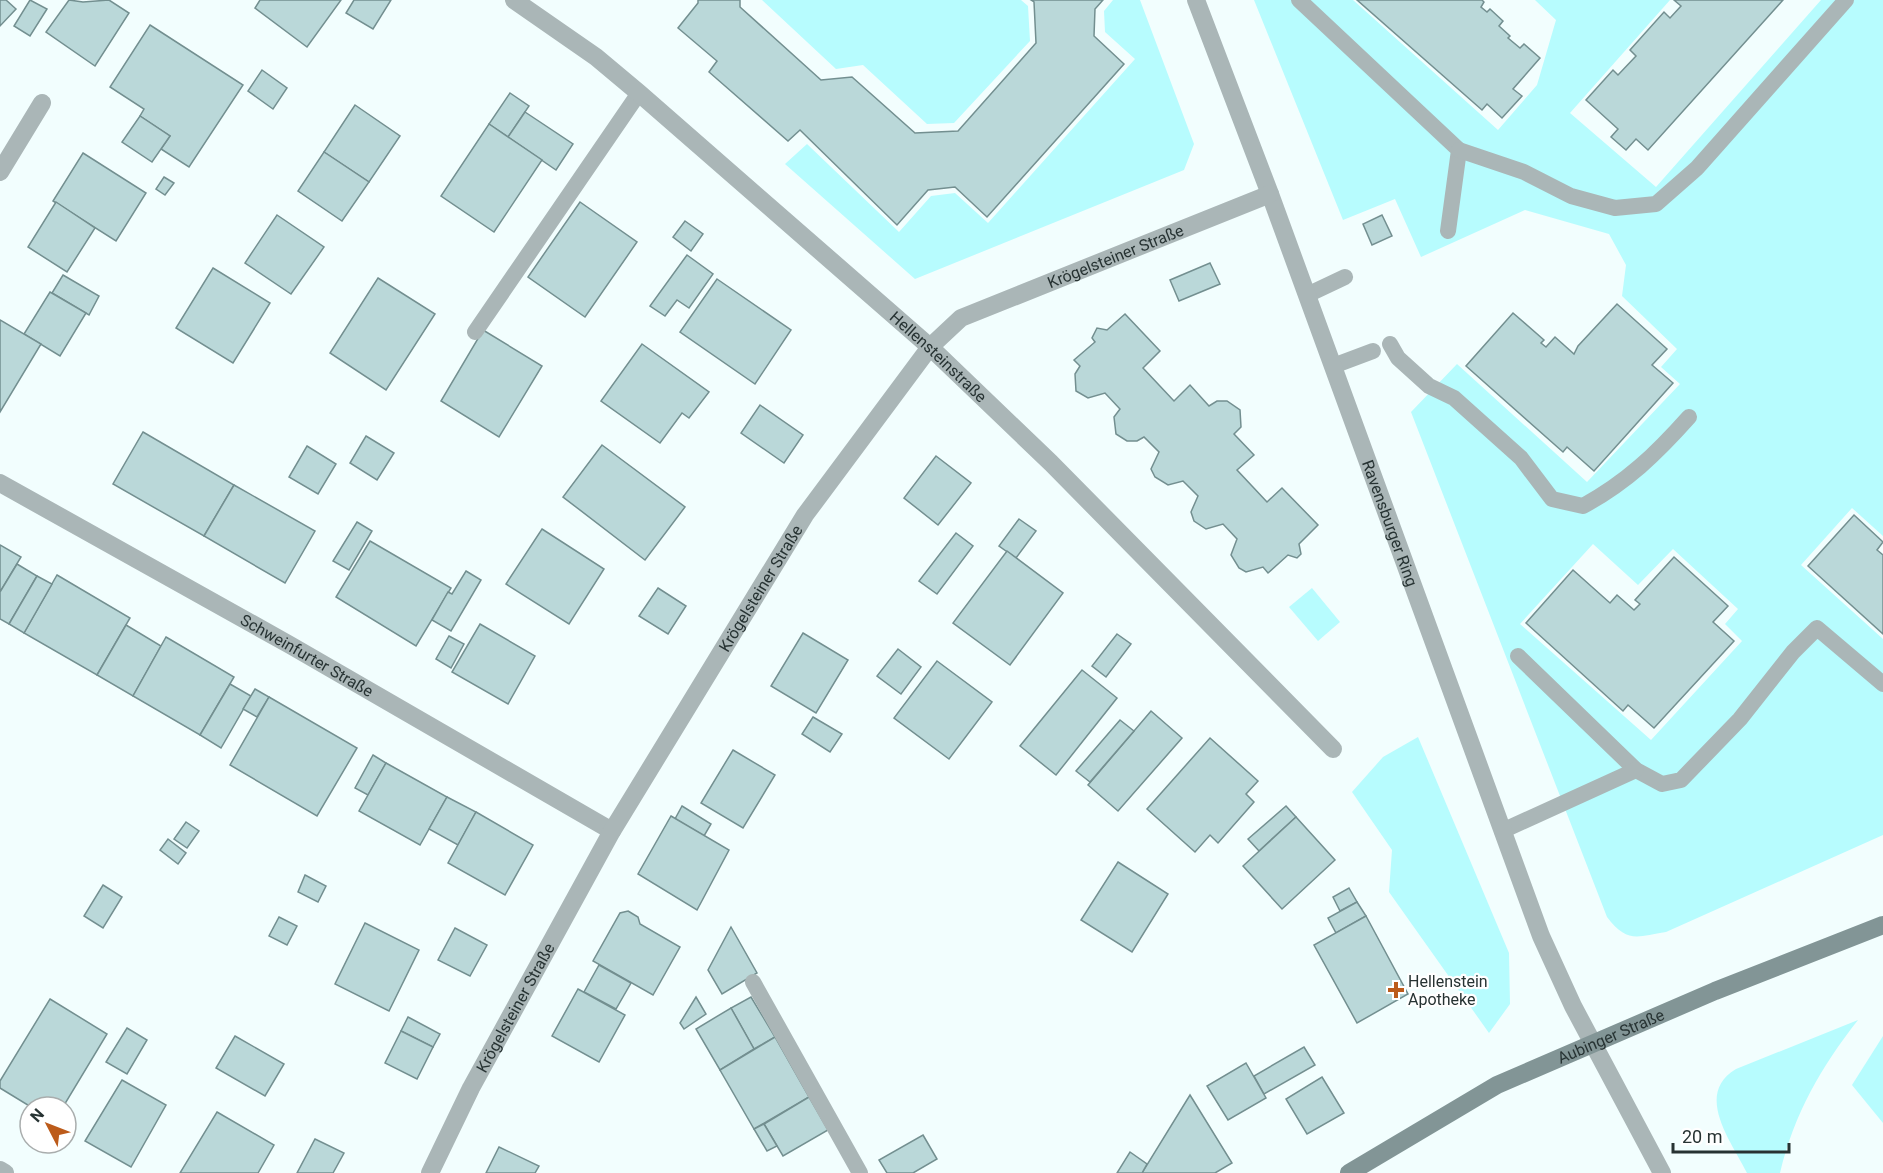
<svg xmlns="http://www.w3.org/2000/svg" width="1883" height="1173" viewBox="0 0 1883 1173" font-family="Roboto,sans-serif">
<style>
.green{fill:#b7fcfe;fill-rule:evenodd}
.building{fill:#bad8d9;stroke:#738f90;stroke-width:1.5}
.lines{fill:none;stroke-linecap:round;stroke-linejoin:round}
.service{stroke:#aab6b7;stroke-width:16}
.minor{stroke:#aab6b7;stroke-width:18}
.secondary{stroke:#829596;stroke-width:18}
.poi-dot{fill:#bc5b1a;stroke:#fff;stroke-width:2}
.labels{text-anchor:middle;stroke-width:4.5;stroke-linejoin:round;paint-order:stroke}
.street-label{font-size:16px;fill:#273333;stroke:#fff}
.poi-label{font-size:16px;fill:#273333;stroke:#fff;text-anchor:start}
</style>
<rect width="100%" height="100%" fill="#f2fefe"/>
<g class="green">
<polygon points="762,0 1021,0 1028,6 1030,41 954,123 927,124 863,65 836,69"/>
<polygon points="1113,0 1140,0 1194,144 1184,170 915,279 785,164 807,144 899,232 931,196 955,193 988,223 1135,59 1105,32 1104,11"/>
<path d="M1254,0h99l145,130 39,-45 19,-65 -21,-20h135l-100,113 86,74 165,-187h62v536l-31,-28 -51,57 82,74v196l-217,97c-30,5 -39,11 -59,-15l-196,-505 46,-48 130,118 93,-98 -19,-17 16,-18 -55,-53 4,-31 -17,-31 -84,-24 -104,47 -26,-58 -52,21zM1593,544l45,41 35,-36 65,60 -13,15 17,17 -91,99 -131,-116z"/>
<polygon points="1312,588 1340,622 1318,641 1289,607"/>
<polygon points="1418,737 1509,953 1510,1004 1489,1033 1389,892 1392,850 1352,792 1383,757"/>
<path d="M1858,1020c-37,47 -64,94 -78,153h-33c-16,-32 -53,-79 -11,-104z"/>
<polygon points="1883,1036 1883,1123 1852,1085"/>
</g>
<g class="building">
<polygon points="0,0 6,0 16,9 0,26"/>
<polygon points="30,0 47,9 30,36 14,26"/>
<polygon points="69,0 83,2 109,0 129,13 95,66 46,32"/>
<polygon points="260,0 341,0 307,47 255,8"/>
<polygon points="354,0 391,0 373,29 346,13"/>
<polygon points="698,0 740,0 740,7 821,80 852,77 915,133 958,131 1036,43 1034,2 1031,0 1103,0 1095,9 1094,36 1124,64 987,217 955,187 928,190 897,225 800,130 788,141 709,72 717,61 678,28 698,3"/>
<polygon points="1357,0 1482,0 1484,2 1481,7 1487,12 1490,9 1503,21 1499,26 1510,36 1508,38 1520,48 1524,44 1540,58 1513,89 1522,96 1502,118 1487,104 1482,110"/>
<polygon points="1674,0 1783,0 1648,150 1636,139 1626,150 1611,137 1618,129 1586,100 1613,70 1618,75 1636,56 1630,50 1664,12 1670,18 1681,6"/>
<polygon points="150,25 243,85 189,167 161,149 170,136 140,116 144,109 110,87"/>
<polygon points="262,70 287,88 273,109 248,91"/>
<polygon points="510,93 529,106 508,137 489,124"/>
<polygon points="355,105 400,136 369,182 324,152"/>
<polygon points="525,112 573,144 556,170 508,137"/>
<polygon points="140,116 170,136 152,162 122,142"/>
<polygon points="489,124 542,160 494,232 441,196"/>
<polygon points="324,152 369,182 342,221 298,191"/>
<polygon points="83,153 146,193 116,241 53,201"/>
<polygon points="164,177 174,183 165,195 156,189"/>
<polygon points="56,202 95,228 67,272 28,247"/>
<polygon points="580,202 637,242 585,317 528,277"/>
<polygon points="277,215 324,247 291,294 245,263"/>
<polygon points="1382,215 1392,236 1372,245 1363,224"/>
<polygon points="685,221 703,234 691,251 673,237"/>
<polygon points="687,255 713,274 689,308 677,300 665,316 650,306"/>
<polygon points="1210,263 1220,284 1179,301 1170,280"/>
<polygon points="213,268 270,303 233,363 176,328"/>
<polygon points="63,275 99,296 89,315 52,293"/>
<polygon points="378,278 435,314 386,390 330,353"/>
<polygon points="717,279 791,330 755,384 680,332"/>
<polygon points="50,292 86,313 60,356 24,334"/>
<polygon points="1617,304 1667,349 1652,365 1673,383 1594,471 1567,447 1563,452 1466,366 1513,313 1544,340 1541,343 1546,347 1555,337 1574,354 1578,346"/>
<polygon points="1125,314 1160,351 1143,368 1174,401 1190,385 1209,406 1217,401 1227,401 1240,410 1241,427 1234,434 1254,455 1237,470 1267,502 1282,488 1318,525 1299,544 1301,554 1297,558 1288,555 1268,573 1263,567 1246,572 1239,568 1231,555 1237,539 1223,524 1206,529 1194,521 1191,512 1198,496 1183,481 1168,485 1155,477 1151,469 1159,452 1144,437 1137,441 1127,441 1116,434 1114,417 1120,409 1105,393 1088,398 1076,391 1075,374 1080,366 1074,360 1095,342 1092,338 1097,328 1107,330"/>
<polygon points="0,320 41,344 0,412"/>
<polygon points="483,330 542,366 499,437 441,401"/>
<polygon points="642,344 709,392 689,418 682,413 660,443 601,401"/>
<polygon points="760,405 803,435 784,463 741,433"/>
<polygon points="143,432 234,485 204,536 113,484"/>
<polygon points="366,436 394,453 377,480 350,463"/>
<polygon points="602,445 685,507 645,560 563,497"/>
<polygon points="307,446 336,464 318,494 289,477"/>
<polygon points="936,456 971,483 938,525 904,498"/>
<polygon points="234,485 315,531 285,583 204,536"/>
<polygon points="1854,515 1883,542 1877,550 1883,555 1883,634 1808,566"/>
<polygon points="1019,519 1036,531 1016,558 999,546"/>
<polygon points="357,522 372,531 349,570 333,561"/>
<polygon points="542,529 604,569 569,624 506,584"/>
<polygon points="956,533 973,546 937,594 919,581"/>
<polygon points="370,541 451,588 416,646 336,597"/>
<polygon points="0,545 21,557 0,592"/>
<polygon points="1007,551 1063,593 1010,665 953,623"/>
<polygon points="1674,557 1728,606 1713,622 1734,641 1654,728 1628,705 1623,711 1526,623 1573,570 1610,603 1617,595 1634,610 1640,604 1635,600"/>
<polygon points="17,564 37,576 9,624 0,619 0,592"/>
<polygon points="466,571 481,580 451,631 432,620 448,592 452,594"/>
<polygon points="57,575 130,618 97,675 24,633"/>
<polygon points="37,576 52,584 24,633 9,624"/>
<polygon points="658,588 686,606 668,634 639,616"/>
<polygon points="480,624 535,656 508,704 452,672"/>
<polygon points="126,625 161,646 133,696 97,675"/>
<polygon points="803,633 848,660 816,713 771,686"/>
<polygon points="1117,634 1131,644 1106,677 1092,666"/>
<polygon points="449,636 464,644 451,668 436,659"/>
<polygon points="166,637 234,677 200,735 133,696"/>
<polygon points="898,649 921,667 901,694 877,676"/>
<polygon points="937,661 992,702 949,759 894,718"/>
<polygon points="1082,670 1117,698 1056,775 1020,746"/>
<polygon points="230,684 251,696 221,748 200,735"/>
<polygon points="255,689 269,697 257,717 243,709"/>
<polygon points="269,697 357,748 317,816 230,765"/>
<polygon points="1151,711 1182,738 1118,811 1088,785"/>
<polygon points="813,717 842,734 830,752 802,734"/>
<polygon points="1120,720 1134,731 1090,782 1076,771"/>
<polygon points="1210,738 1258,781 1246,794 1254,802 1218,843 1210,835 1195,852 1147,809"/>
<polygon points="733,750 775,775 743,828 701,803"/>
<polygon points="373,755 386,763 368,795 355,788"/>
<polygon points="386,763 447,797 420,845 359,811"/>
<polygon points="447,797 476,812 458,845 429,829"/>
<polygon points="682,806 711,824 704,836 675,819"/>
<polygon points="1286,806 1296,817 1259,851 1248,839"/>
<polygon points="476,812 533,845 505,895 448,863"/>
<polygon points="671,816 729,850 697,910 638,874"/>
<polygon points="1296,817 1335,860 1282,909 1243,866"/>
<polygon points="186,822 199,831 187,848 174,839"/>
<polygon points="168,839 186,853 178,864 160,850"/>
<polygon points="1118,862 1168,894 1132,952 1081,920"/>
<polygon points="305,875 326,886 318,902 298,892"/>
<polygon points="103,885 122,897 103,928 84,916"/>
<polygon points="1349,888 1357,902 1340,911 1333,897"/>
<polygon points="1357,902 1366,916 1336,933 1328,918"/>
<polygon points="628,911 638,917 640,924 680,947 653,995 593,961 620,913"/>
<polygon points="1366,916 1408,994 1357,1023 1314,945"/>
<polygon points="279,917 297,926 287,945 269,936"/>
<polygon points="365,923 419,950 389,1011 335,984"/>
<polygon points="731,927 757,973 722,994 708,970"/>
<polygon points="455,928 487,945 470,976 438,960"/>
<polygon points="599,965 631,983 616,1009 584,992"/>
<polygon points="578,989 625,1015 599,1062 552,1036"/>
<polygon points="696,997 706,1014 684,1029 680,1023"/>
<polygon points="751,997 775,1037 754,1049 731,1008"/>
<polygon points="50,999 107,1034 63,1107 31,1107 0,1088 0,1081"/>
<polygon points="731,1008 754,1049 720,1070 696,1029"/>
<polygon points="408,1017 440,1034 433,1047 401,1031"/>
<polygon points="127,1028 147,1040 127,1074 106,1062"/>
<polygon points="401,1031 433,1047 417,1079 385,1063"/>
<polygon points="235,1036 284,1064 265,1096 216,1068"/>
<polygon points="775,1037 809,1097 754,1129 720,1070"/>
<polygon points="1304,1047 1315,1065 1264,1094 1254,1076"/>
<polygon points="1246,1063 1266,1098 1228,1120 1207,1086"/>
<polygon points="1322,1077 1344,1113 1307,1134 1286,1099"/>
<polygon points="122,1080 166,1105 131,1167 85,1141"/>
<polygon points="1190,1095 1232,1163 1215,1173 1142,1173"/>
<polygon points="809,1097 828,1130 783,1156 764,1124"/>
<polygon points="217,1112 274,1145 258,1173 180,1173"/>
<polygon points="764,1124 777,1146 767,1151 754,1129"/>
<polygon points="923,1135 937,1159 913,1173 887,1173 879,1160"/>
<polygon points="315,1139 344,1153 333,1173 297,1173"/>
<polygon points="499,1147 539,1166 535,1173 486,1173"/>
<polygon points="1130,1152 1147,1164 1142,1173 1117,1173"/>
</g>
<g class="lines">
<g class="service">
<polyline points="1299,0 1459,150 1448,231"/>
<polyline points="1459,150 1524,172 1571,196 1615,208 1656,204 1697,168 1846,0"/>
<polyline points="1307,295 1345,277"/>
<polyline points="475,332 639,93"/>
<path d="M1390,344l8,14 31,28 25,12 67,60 31,41 31,7c44,-24 73,-52 106,-89"/>
<polyline points="1333,366 1373,351"/>
<polyline points="1518,656 1636,770 1662,784 1681,780 1740,719 1793,652 1817,628 1883,684"/>
<polyline points="1502,831 1636,770"/>
<polyline points="753,982 860,1173"/>
</g>
<g class="minor">
<path id="s1" d="M514,0l82,57 43,36 291,254 121,116 282,286"/>
<path id="s2" d="M1196,0l74,194 271,742 32,70 89,167"/>
<polyline points="0,172 42,103"/>
<path id="s3" d="M0,483l290,162 322,186"/>
<polyline points="0,1170 5,1173"/>
<path id="s4" d="M430,1173l41,-85 141,-257 193,-316 125,-168 31,-29 309,-124"/>
</g>
<path class="secondary" id="s5" d="M1349,1173l148,-88 218,-94 168,-66"/>
</g>
<path class="poi-dot" d="M1393 981h6v6h6v6h-6v6h-6v-6h-6v-6h6z"/>
<g class="labels">
<g class="street-label">
<text dy="6" stroke="none"><textPath href="#s4" startOffset="1176">Krögelsteiner Straße</textPath></text>
<text dy="6" stroke="none"><textPath href="#s1" startOffset="555">Hellensteinstraße</textPath></text>
<text dy="6" stroke="none"><textPath href="#s2" startOffset="558">Ravensburger Ring</textPath></text>
<text dy="6" stroke="none"><textPath href="#s4" startOffset="672">Krögelsteiner Straße</textPath></text>
<text dy="6" stroke="none"><textPath href="#s3" startOffset="352">Schweinfurter Straße</textPath></text>
<text dy="6" stroke="none"><textPath href="#s4" startOffset="186">Krögelsteiner Straße</textPath></text>
<text dy="6" stroke="none"><textPath href="#s5" startOffset="296">Aubinger Straße</textPath></text>
</g>
<g class="poi-label">
<text x="1408" y="987">Hellenstein<tspan x="1408" dy="18">Apotheke</tspan></text>
</g>
</g>
<g transform="translate(48 1125) rotate(312)"><circle r="28" fill="#ffffff" stroke="#a9adad" stroke-width="1.5"/>
<path d="M0-4.5L10 22L0 15L-10 22Z" fill="#bc5b1a"/>
<text y="-9" font-size="16" font-weight="bold" text-anchor="middle" fill="#273333">N</text>
</g>
<path d="M1673 1143v9h116v-9" fill="none" stroke="#273333" stroke-width="3"/>
<text x="1682" y="1143" font-size="18" fill="#273333" stroke="#ffffff" stroke-width="4.5" paint-order="stroke">20 m</text>
</svg>
